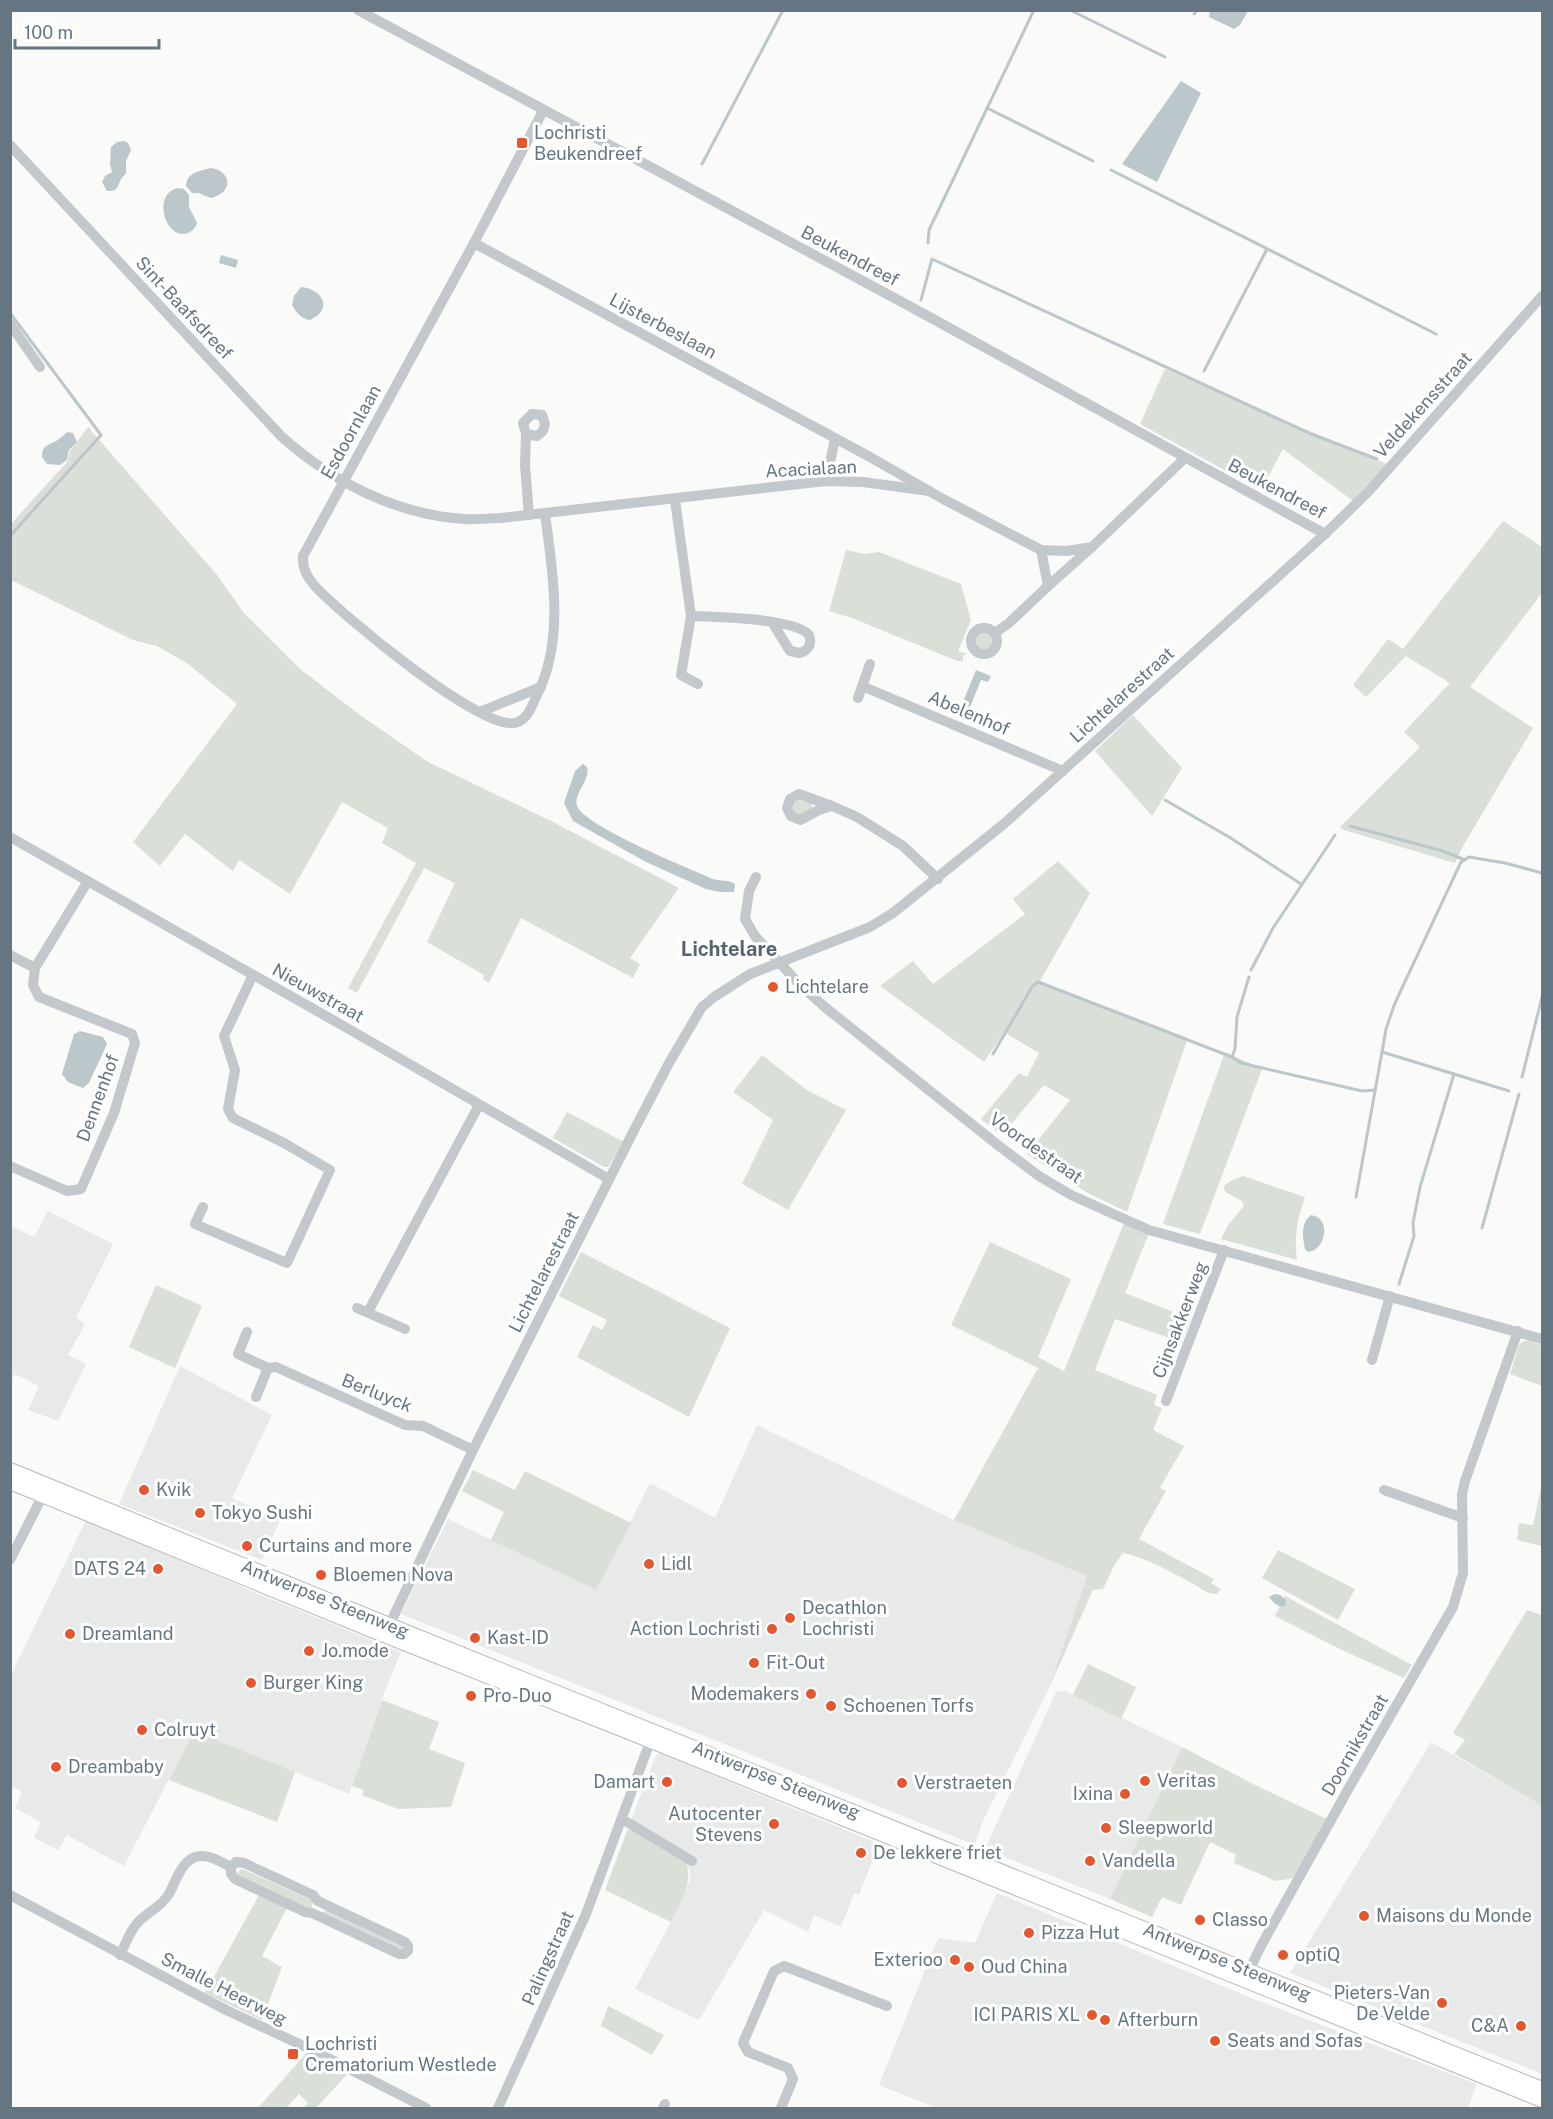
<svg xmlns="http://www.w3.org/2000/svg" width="1553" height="2119" viewBox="0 0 1553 2119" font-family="'Public Sans',sans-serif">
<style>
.built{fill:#e8e9e9}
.green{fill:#dadfd7}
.water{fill:#bbc7cb}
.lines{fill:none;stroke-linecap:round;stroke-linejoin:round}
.stream{stroke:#bbc7cb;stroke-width:3}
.major-casing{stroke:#b5babe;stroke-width:16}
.minor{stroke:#c3c8cc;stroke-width:10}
.major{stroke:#fff;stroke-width:14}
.poi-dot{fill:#e4572e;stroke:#fff;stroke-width:2}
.labels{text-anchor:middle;stroke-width:6;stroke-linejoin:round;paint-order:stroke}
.poi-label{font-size:18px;fill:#657683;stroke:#fff;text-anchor:start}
.street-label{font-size:18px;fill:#657683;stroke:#fff}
.neighbourhood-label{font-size:20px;font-weight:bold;fill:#57646e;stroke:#fff}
</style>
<rect width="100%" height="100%" fill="#fafaf8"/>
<g class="built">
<polygon points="48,1211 113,1244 76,1318 85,1324 68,1355 86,1364 58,1421 28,1410 39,1386 15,1374 10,1382 11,1226 34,1237"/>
<polygon points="180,1366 272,1415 232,1498 280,1520 262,1560 119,1504"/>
<polygon points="757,1425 954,1520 1087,1576 1049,1688 982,1823 975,1845 401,1614 448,1519 596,1590 650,1483 715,1518"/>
<polygon points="86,1520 254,1592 401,1652 384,1693 349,1794 194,1731 124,1866 67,1835 58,1850 34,1838 41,1822 15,1808 22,1792 11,1786 10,1677"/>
<polygon points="1065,1691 1182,1747 1110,1899 985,1849 1056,1692"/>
<polygon points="1431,1742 1542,1806 1542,2074 1290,1973"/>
<polygon points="660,1753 879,1844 859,1895 854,1893 841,1927 814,1915 808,1932 764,1910 699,2020 635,1989 671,1922 690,1880 690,1871 686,1863 634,1831 627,1831 655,1757"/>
<polygon points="997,1893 1256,2000 1477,2084 1468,2108 937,2108 879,2085 938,1938 975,1943"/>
</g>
<g class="green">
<polygon points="1165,369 1387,464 1353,501 1283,449 1261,490 1140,424"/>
<polygon points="88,427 217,575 244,613 300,669 360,715 428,762 551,821 679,888 630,958 640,964 633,978 521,918 489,983 483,979 484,975 427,942 455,883 424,868 357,993 348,988 416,863 382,843 388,828 342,802 290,894 239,860 233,871 185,834 160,866 133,842 237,704 188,664 157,646 133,640 11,580 11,524 67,462 70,451"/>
<polygon points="1503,521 1542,547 1542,593 1470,687 1533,728 1463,846 1455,863 1344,830 1340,827 1420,747 1404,732 1450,683 1406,656 1366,697 1353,685 1388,639 1403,649"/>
<polygon points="846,550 864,554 879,552 961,584 971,620 959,649 959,652 967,653 963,656 963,661 957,661 852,618 829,611"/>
<circle cx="984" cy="641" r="8"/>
<polygon points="1133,715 1182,768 1152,816 1095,751"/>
<polygon points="799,800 810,803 813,807 812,810 800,817 791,811 792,803"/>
<polygon points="1058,861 1090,893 1040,981 1188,1038 1127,1212 1086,1192 1027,1154 1070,1100 1044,1085 1002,1135 981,1119 1019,1073 1027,1077 1039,1053 1004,1032 984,1062 880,986 913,961 933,984 1025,914 1013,899"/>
<polygon points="1225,1052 1262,1069 1200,1234 1163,1224"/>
<polygon points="762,1055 807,1090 846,1110 788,1210 742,1184 773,1120 733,1092"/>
<polygon points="567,1112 624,1142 608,1167 604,1167 553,1138"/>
<path d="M1243,1176l62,21c-8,24 -11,37 -8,63l-76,-21 7,-14 16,-19 -2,-5 -17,-9 -1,-6 8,-6z"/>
<path d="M1124,1223l25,10 -24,60 66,26 -10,23 -66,-23 -20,51 62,25 -3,10 8,3 -9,22 31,16 -24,42 6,3 -27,48 75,40 -3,4 10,6 -4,5c-11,0 -16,-6 -25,-11 -21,-11 -45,-25 -69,-30l-8,11 -12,25 -10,1 -44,98 38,-112 -133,-56 84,-152 -87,-43 39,-83 81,37 -33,78 26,14z"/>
<polygon points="581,1252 730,1328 689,1417 577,1357 593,1325 602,1330 607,1320 559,1296"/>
<polygon points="156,1285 202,1306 175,1368 129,1347"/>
<polygon points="1523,1341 1530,1341 1542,1345 1542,1386 1510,1374 1519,1345"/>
<polygon points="473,1470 515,1490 525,1471 631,1523 596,1590 491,1540 504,1512 462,1491"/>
<polygon points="1541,1488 1542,1488 1542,1546 1517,1540 1519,1523 1533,1525"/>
<polygon points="1278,1550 1355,1589 1338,1620 1262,1578"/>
<polygon points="1285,1596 1412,1665 1404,1678 1342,1650 1275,1616"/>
<polygon points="1527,1610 1542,1615 1542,1806 1454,1754 1465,1740 1453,1733"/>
<polygon points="1088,1664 1136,1687 1121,1719 1073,1695"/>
<polygon points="382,1700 439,1722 429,1749 465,1763 451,1807 398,1809 362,1795 364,1790 352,1786"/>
<polygon points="194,1731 295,1772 277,1822 169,1780"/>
<polygon points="1182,1747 1259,1787 1327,1819 1294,1878 1276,1881 1234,1863 1236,1855 1210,1842 1181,1905 1162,1897 1152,1917 1110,1899"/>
<path d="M634,1830l52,33c8,20 -7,41 -15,59l-66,-32 22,-59z"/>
<polygon points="242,1869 307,1898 313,1901 311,1909 239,1879 237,1873"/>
<polygon points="259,1895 287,1908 262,1956 282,1967 262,2020 205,1993"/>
<polygon points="327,1909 401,1943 404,1952 322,1914"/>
<polygon points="608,2006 664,2035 652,2055 601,2026"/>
<polygon points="310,2049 351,2070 316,2108 303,2108 308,2103 299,2094 286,2108 258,2108"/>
</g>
<g class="water">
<polygon points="1210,11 1210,10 1248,11 1240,25 1234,29 1209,17"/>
<polygon points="1181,81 1201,93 1157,182 1122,164"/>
<path d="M124,141l4,2 3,7 -5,11v12c-1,2 -4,4 -5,6 -4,7 -2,13 -14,12l-5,-9 3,-6 7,-4 -2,-8 1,-17 6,-5z"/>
<path d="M210,168c21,2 25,24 1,30l-13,-5h-6l-6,-7c1,-14 12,-14 24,-18z"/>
<path d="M178,188l6,1 5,6v12l8,16c-2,5 -4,8 -9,10 -22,8 -37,-39 -10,-45z"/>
<polygon points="221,255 238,260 236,268 219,263"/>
<path d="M301,287c21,2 33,22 9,33 -8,-1 -14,-7 -18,-15l2,-9z"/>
<path d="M67,432l6,1 4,9 -8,8 -2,10 -7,5 -13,-1 -5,-7c0,-14 8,-11 17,-18 3,-2 6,-5 8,-7z"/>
<polygon points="976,670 991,676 988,682 981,680 966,717 958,714"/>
<path d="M583,764l4,3c4,13 -14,26 -10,39 7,20 113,63 136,73 9,3 14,0 22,5l-1,8h-14l-14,-3 -60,-27 -73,-41 -9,-18 11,-32z"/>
<polygon points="80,1031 103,1037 107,1044 89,1083 83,1088 68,1082 62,1074 74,1034"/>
<path d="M1311,1215c21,3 15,35 -3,37l-3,-3c-2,-12 -5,-25 6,-34z"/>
<path d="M1274,1594l6,1 6,5 -1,6c-8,2 -12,-4 -16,-9z"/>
</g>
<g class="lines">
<g class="stream">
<polyline points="1070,10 1165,57"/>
<polyline points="1194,14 1197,10"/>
<polyline points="987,108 1093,161"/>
<polyline points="702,164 783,10"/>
<polyline points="1111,170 1436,334"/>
<polyline points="928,243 929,230 1034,10"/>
<polyline points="921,300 932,259 1311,434 1377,459"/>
<polyline points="10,313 101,435 10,536"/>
<polyline points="1204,371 1267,249"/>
<polyline points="1165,800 1229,837 1301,884"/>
<polyline points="1350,826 1443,851 1465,860"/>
<polyline points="1251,970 1273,928 1335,835"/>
<polyline points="993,1054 1032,987 1038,982 1232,1057 1241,1063 1362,1091 1375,1090"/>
<polyline points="1232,1057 1235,1049 1237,1017 1249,977"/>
<polyline points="1454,1074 1509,1091"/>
<polyline points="1522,1077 1542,997"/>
<polyline points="1356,1197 1382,1052"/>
<polyline points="1482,1228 1519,1094"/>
<polyline points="1399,1284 1414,1236 1413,1223 1420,1187 1454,1074 1382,1052 1386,1029 1395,1003 1461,862 1469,857 1505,863 1542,873"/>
</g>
<g class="major-casing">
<g id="major">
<polyline points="10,1470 411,1634 1542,2089"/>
<polyline points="10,1482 384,1635 634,1734 1542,2100"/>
</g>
</g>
<g class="minor">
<polyline points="358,10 913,308 1325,534"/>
<path d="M543,111l-69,132 -171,313c-1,11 3,20 11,29 23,26 173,152 204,137 10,-4 14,-16 18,-25 29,-56 17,-123 9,-183"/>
<path d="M10,145l271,291c50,45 115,79 183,83 12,1 25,-1 37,-1l325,-37 37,1 66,9"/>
<polyline points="474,243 870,457 943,499 1041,550 1048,586 1009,623 995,633"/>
<polyline points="10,324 40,367"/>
<polyline points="526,434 537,436 543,431 545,424 542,415 532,414 523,423 526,434 525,465 529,515"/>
<polyline points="826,481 835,439"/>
<polyline points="675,500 691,616 681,675 698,684"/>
<polyline points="1041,550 1066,551 1092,547"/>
<polyline points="1048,586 1092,547 1185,458"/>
<path d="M691,616c24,1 104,2 118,19 3,9 0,15 -9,18l-10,-2 -18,-29"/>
<circle cx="984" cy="641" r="13"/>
<polyline points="862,686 1063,771"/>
<polyline points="858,698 870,664"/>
<polyline points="480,712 541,687"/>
<polyline points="832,806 799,794 790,799 787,808 791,816 800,820 819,810 832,806 857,817 903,846 938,879"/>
<polyline points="10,837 347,1028 609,1179"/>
<polyline points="756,877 749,891 745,919 755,936 800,985 826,1008 999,1146 1039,1176 1071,1195 1149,1230 1542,1339"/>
<polyline points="10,955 35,968"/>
<polyline points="10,1166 67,1191 81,1189 114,1113 135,1043 132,1034 39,997 33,985 35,968 88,881"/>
<polyline points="203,1207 195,1224 287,1263 330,1170 284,1143 233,1118 228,1109 235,1070 224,1036 253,975"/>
<polyline points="357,1308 405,1329"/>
<polyline points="368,1312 479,1105"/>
<polyline points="247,1332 238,1354 268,1368 276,1367 405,1425 423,1426 473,1450"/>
<polyline points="1372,1360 1390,1296"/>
<polyline points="256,1397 268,1368"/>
<polyline points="1166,1401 1224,1250"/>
<polyline points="1384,1490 1463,1518"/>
<polyline points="10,1560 45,1491"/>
<polyline points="386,1632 473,1450 631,1136 669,1063 702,1007 714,997 750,974 870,927 893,913 1005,823 1325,534 1368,492 1542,296"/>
<polyline points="622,1819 692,1861"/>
<polyline points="10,1895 226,2010 310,2049 426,2108"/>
<path d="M120,1955c5,-10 9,-21 15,-29 9,-13 25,-17 34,-32 6,-11 11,-28 22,-35 14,-8 27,2 40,8v7l4,5 70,33 7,1 87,41h5l4,-3v-5l-3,-4 -87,-41 -5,-6 -69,-32 -8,-1 -5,5"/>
<polyline points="1246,1977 1261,1946 1350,1786 1453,1607 1463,1573 1462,1494 1465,1481 1518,1331"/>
<polyline points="498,2108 586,1914 653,1734"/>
<polyline points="663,2108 665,2104"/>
<polyline points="781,2108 793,2079 788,2068 748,2052 743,2043 774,1971 784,1966 887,2006"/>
</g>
<use href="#major" class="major"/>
</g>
<g class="poi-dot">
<rect x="516" y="137" width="12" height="12" rx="3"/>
<circle cx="773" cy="987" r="6"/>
<circle cx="144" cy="1490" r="6"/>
<circle cx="200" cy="1513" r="6"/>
<circle cx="247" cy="1546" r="6"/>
<circle cx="649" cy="1564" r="6"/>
<circle cx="158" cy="1569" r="6"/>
<circle cx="321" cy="1575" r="6"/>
<circle cx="790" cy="1618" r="6"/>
<circle cx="772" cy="1629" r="6"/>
<circle cx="70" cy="1634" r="6"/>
<circle cx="475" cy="1638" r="6"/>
<circle cx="309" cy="1651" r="6"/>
<circle cx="754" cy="1663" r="6"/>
<circle cx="251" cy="1683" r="6"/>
<circle cx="811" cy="1694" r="6"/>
<circle cx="471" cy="1696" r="6"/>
<circle cx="831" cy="1706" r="6"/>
<circle cx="142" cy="1730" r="6"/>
<circle cx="56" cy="1767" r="6"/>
<circle cx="1145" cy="1781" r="6"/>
<circle cx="667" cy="1782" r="6"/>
<circle cx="902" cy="1783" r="6"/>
<circle cx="1125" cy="1794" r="6"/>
<circle cx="774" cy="1824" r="6"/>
<circle cx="1106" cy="1828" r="6"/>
<circle cx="861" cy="1853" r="6"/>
<circle cx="1090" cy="1861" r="6"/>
<circle cx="1364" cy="1916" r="6"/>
<circle cx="1200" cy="1920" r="6"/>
<circle cx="1029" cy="1933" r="6"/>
<circle cx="1283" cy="1955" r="6"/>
<circle cx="955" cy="1960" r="6"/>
<circle cx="969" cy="1967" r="6"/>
<circle cx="1442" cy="2003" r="6"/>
<circle cx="1092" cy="2015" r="6"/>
<circle cx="1105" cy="2020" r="6"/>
<circle cx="1521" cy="2026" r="6"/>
<circle cx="1215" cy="2041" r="6"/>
<rect x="287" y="2048" width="12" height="12" rx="3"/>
</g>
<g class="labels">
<g class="poi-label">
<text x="534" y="139">Lochristi<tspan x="534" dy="21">Beukendreef</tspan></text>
<text x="785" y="993">Lichtelare</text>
<text x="156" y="1496">Kvik</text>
<text x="212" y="1519">Tokyo Sushi</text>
<text x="259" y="1552">Curtains and more</text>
<text x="661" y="1570">Lidl</text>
<text x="146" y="1575" text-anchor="end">DATS 24</text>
<text x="333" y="1581">Bloemen Nova</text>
<text x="802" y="1614">Decathlon<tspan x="802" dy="21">Lochristi</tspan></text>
<text x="760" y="1635" text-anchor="end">Action Lochristi</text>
<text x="82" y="1640">Dreamland</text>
<text x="487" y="1644">Kast-ID</text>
<text x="321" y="1657">Jo.mode</text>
<text x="766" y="1669">Fit-Out</text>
<text x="263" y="1689">Burger King</text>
<text x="799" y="1700" text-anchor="end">Modemakers</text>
<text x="483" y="1702">Pro-Duo</text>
<text x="843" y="1712">Schoenen Torfs</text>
<text x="154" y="1736">Colruyt</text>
<text x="68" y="1773">Dreambaby</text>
<text x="1157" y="1787">Veritas</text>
<text x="655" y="1788" text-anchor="end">Damart</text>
<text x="914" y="1789">Verstraeten</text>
<text x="1113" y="1800" text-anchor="end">Ixina</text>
<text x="762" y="1820" text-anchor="end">Autocenter<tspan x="762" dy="21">Stevens</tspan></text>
<text x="1118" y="1834">Sleepworld</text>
<text x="873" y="1859">De lekkere friet</text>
<text x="1102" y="1867">Vandella</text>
<text x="1376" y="1922">Maisons du Monde</text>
<text x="1212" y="1926">Classo</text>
<text x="1041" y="1939">Pizza Hut</text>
<text x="1295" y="1961">optiQ</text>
<text x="943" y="1966" text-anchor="end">Exterioo</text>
<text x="981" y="1973">Oud China</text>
<text x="1430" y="1999" text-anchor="end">Pieters-Van<tspan x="1430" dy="21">De Velde</tspan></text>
<text x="1080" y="2021" text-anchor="end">ICI PARIS XL</text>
<text x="1117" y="2026">Afterburn</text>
<text x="1509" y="2032" text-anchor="end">C&amp;A</text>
<text x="1227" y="2047">Seats and Sofas</text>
<text x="305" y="2050">Lochristi<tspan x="305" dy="21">Crematorium Westlede</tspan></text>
</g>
<g class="street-label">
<text transform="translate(850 256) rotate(28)" y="6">Beukendreef</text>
<text transform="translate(184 308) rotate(47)" y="6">Sint-Baafsdreef</text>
<text transform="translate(663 326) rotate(28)" y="6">Lijsterbeslaan</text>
<text transform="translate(1423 405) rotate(-48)" y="6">Veldekensstraat</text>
<text transform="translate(351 432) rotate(-61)" y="6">Esdoornlaan</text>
<text transform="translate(811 469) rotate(-3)" y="6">Acacialaan</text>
<text transform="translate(1277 489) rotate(28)" y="6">Beukendreef</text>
<text transform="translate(1122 695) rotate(-42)" y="6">Lichtelarestraat</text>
<text transform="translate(969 713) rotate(23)" y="6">Abelenhof</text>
<text transform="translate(318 993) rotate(29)" y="6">Nieuwstraat</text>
<text transform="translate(98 1098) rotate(-70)" y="6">Dennenhof</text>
<text transform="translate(1036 1148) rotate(35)" y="6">Voordestraat</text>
<text transform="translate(544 1272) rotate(-63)" y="6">Lichtelarestraat</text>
<text transform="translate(1180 1320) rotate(-69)" y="6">Cijnsakkerweg</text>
<text transform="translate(377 1393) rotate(22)" y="6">Berluyck</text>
<text transform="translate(325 1599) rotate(22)" y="6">Antwerpse Steenweg</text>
<text transform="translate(1355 1745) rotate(-60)" y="6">Doornikstraat</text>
<text transform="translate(776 1780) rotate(22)" y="6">Antwerpse Steenweg</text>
<text transform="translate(548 1958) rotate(-66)" y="6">Palingstraat</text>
<text transform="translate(1227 1962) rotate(22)" y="6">Antwerpse Steenweg</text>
<text transform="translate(224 1989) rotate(27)" y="6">Smalle Heerweg</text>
</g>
<g class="neighbourhood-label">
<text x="729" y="956">Lichtelare</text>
</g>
</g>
<rect width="1553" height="2119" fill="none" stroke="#657683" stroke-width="24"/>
<path d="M15 39v9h144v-9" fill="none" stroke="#657683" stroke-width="3"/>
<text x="24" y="39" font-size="18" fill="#657683" stroke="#ffffff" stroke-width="4.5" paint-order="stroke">100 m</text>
</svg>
